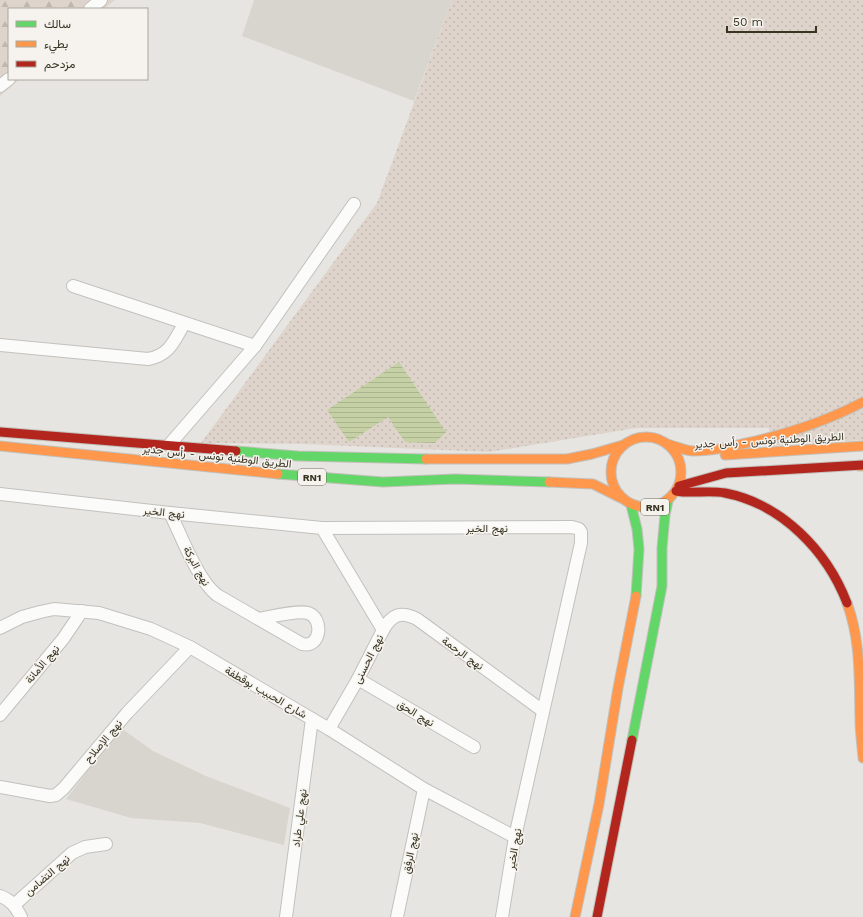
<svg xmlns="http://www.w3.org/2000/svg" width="863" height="917" viewBox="0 0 863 917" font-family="'Work Sans',Vazirmatn,sans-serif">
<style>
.built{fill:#d8d5cf}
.grass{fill:url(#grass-dots)}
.forest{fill:url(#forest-firs)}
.water{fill:url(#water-rules)}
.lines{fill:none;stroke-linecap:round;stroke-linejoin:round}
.street-casing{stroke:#c2c1bd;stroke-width:14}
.fast-casing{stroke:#c2c0bb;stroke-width:11}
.slow-casing{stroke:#c2c0bb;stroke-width:11}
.jam-casing{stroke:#c2c0bb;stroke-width:11}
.street{stroke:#fbfbfa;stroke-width:12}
.fast{stroke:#63d668;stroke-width:9}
.slow{stroke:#ff974d;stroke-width:9}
.jam{stroke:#b3261e;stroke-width:9}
.labels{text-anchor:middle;stroke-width:3;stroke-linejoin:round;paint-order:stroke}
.shield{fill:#f6f3ef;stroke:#706d60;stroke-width:1}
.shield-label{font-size:10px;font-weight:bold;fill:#373422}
.street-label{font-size:11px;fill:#373422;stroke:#f6f3ef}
</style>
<defs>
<pattern id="grass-dots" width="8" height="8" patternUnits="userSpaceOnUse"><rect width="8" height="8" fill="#dfd4cb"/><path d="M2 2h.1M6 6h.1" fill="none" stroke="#c0b7ae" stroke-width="1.8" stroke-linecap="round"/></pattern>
<pattern id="forest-firs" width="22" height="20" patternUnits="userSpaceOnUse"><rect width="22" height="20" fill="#dfd4cb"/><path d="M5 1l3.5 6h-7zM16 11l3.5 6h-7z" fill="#c0b7ae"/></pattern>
<pattern id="water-rules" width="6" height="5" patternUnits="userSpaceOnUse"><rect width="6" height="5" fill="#c5d1a5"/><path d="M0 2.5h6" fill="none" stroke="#aab48e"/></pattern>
</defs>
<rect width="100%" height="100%" fill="#e7e5e1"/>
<g class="built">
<polygon points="254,0 452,0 414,101 242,36"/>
<polygon points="121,728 153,751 206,776 290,808 284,845 200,823 131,818 66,799"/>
</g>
<polygon class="grass" points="452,0 863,0 863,440 770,446 769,428 636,428 489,452 303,444 201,443 377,203"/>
<polygon class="forest" points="0,0 115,0 104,9 9,9 9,79 20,79 0,96"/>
<polygon class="water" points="399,362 446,432 435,443 405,442 388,417 349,442 327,410"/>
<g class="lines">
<g class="street-casing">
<g id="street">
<polyline points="90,9 101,0"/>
<polyline points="0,86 9,79"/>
<polyline points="73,286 255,346"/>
<path d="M0,345l148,14c22,-4 26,-18 36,-35"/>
<polyline points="169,445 255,346 354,204"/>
<polyline points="0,494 170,513 322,528 572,527 579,529 581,532 581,543 515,837 502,917"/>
<path d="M170,513c11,22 28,68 47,82l85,49c19,5 22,-26 6,-31 -10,-3 -38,4 -49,6"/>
<polyline points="322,528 383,630 358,679 329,729"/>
<polyline points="0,628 22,617 40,612 54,609 99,613 151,629 190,647 329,729 424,789 515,837"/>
<path d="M383,630c9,-16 18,-19 34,-11l126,92"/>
<polyline points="358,679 474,747"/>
<polyline points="0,715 63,639 82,611"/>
<polyline points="0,787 50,796 56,795 64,788 127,713 190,647"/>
<path d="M0,896c11,4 16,11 21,21"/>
<polyline points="14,905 72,853 85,847 106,844"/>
<polyline points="286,917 312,719"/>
<polyline points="397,917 424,789"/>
</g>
</g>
<g class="fast-casing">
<g id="fast">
<polyline points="236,451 298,456 426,459"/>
<polyline points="278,474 383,482 455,479 549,482"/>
<polyline points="631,505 637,529 639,549 636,596"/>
<polyline points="632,740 662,586 662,548 665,515 668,501"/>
</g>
</g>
<g class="slow-casing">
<g id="slow">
<circle cx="646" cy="472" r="35"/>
<path d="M667,444c9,2 17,7 27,7 16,0 32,-3 48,-7 42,-9 83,-22 121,-42"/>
<polyline points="0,446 278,474"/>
<polyline points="725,455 863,446"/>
<polyline points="426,459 567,459 592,454 623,445"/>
<polyline points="859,466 863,466"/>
<polyline points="549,482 593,484 621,498"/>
<path d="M847,603c14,38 12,76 13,115 0,14 2,27 3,40"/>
<polyline points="575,917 599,804 618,688 636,596"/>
</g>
</g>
<g class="jam-casing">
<g id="jam">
<polyline points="0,432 236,451"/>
<polyline points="679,486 726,473 863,465"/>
<path d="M676,491c16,3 33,-1 49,2 57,11 102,58 122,110"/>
<polyline points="597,917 632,740"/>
</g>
</g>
<use href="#street" class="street"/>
<use href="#fast" class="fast"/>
<use href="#slow" class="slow"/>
<use href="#jam" class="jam"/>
</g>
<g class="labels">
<g class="shield">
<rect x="298" y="469" width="28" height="16" rx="3"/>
<rect x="641" y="499" width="28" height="16" rx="3"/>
</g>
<g class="shield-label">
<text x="312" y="481">RN1</text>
<text x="655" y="511">RN1</text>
</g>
<g class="street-label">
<text transform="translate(769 440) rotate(-3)" y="4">الطريق الوطنية تونس - رأس جدير</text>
<text transform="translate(217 456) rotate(6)" y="4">الطريق الوطنية تونس - رأس جدير</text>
<text transform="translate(164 512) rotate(6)" y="4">نهج الخير</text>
<text x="487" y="532">نهج الخير</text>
<text transform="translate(197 566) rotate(61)" y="4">نهج البركة</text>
<text transform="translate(463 653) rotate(36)" y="4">نهج الرحمة</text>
<text transform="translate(368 659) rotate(-63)" y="4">نهج الحسنى</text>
<text transform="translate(42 664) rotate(-50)" y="4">نهج الأمانة</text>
<text transform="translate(266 692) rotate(30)" y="4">شارع الحبيب بوقطفة</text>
<text transform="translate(416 713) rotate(31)" y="4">نهج الحق</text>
<text transform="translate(103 741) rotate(-50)" y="4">نهج الإصلاح</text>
<text transform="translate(299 818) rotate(-83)" y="4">نهج علي طراد</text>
<text transform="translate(514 849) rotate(-80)" y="4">نهج الخير</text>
<text transform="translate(410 853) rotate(-78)" y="4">نهج الرفق</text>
<text transform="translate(47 875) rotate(-41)" y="4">نهج التضامن</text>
</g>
</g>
<rect x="8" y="8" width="140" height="72" fill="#f6f3ef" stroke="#aaa79d"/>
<rect x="16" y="21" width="20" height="6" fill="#63d668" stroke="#aaa79d"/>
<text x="44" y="28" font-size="12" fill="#373422">سالك</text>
<rect x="16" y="41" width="20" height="6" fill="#ff974d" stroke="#aaa79d"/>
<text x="44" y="48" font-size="12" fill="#373422">بطيء</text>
<rect x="16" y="61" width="20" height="6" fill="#b3261e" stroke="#aaa79d"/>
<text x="44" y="68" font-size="12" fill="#373422">مزدحم</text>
<path d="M727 26v6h89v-6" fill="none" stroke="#373422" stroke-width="2"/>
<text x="733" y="26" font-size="12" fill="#373422" stroke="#f6f3ef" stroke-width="3" paint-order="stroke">50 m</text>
</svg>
